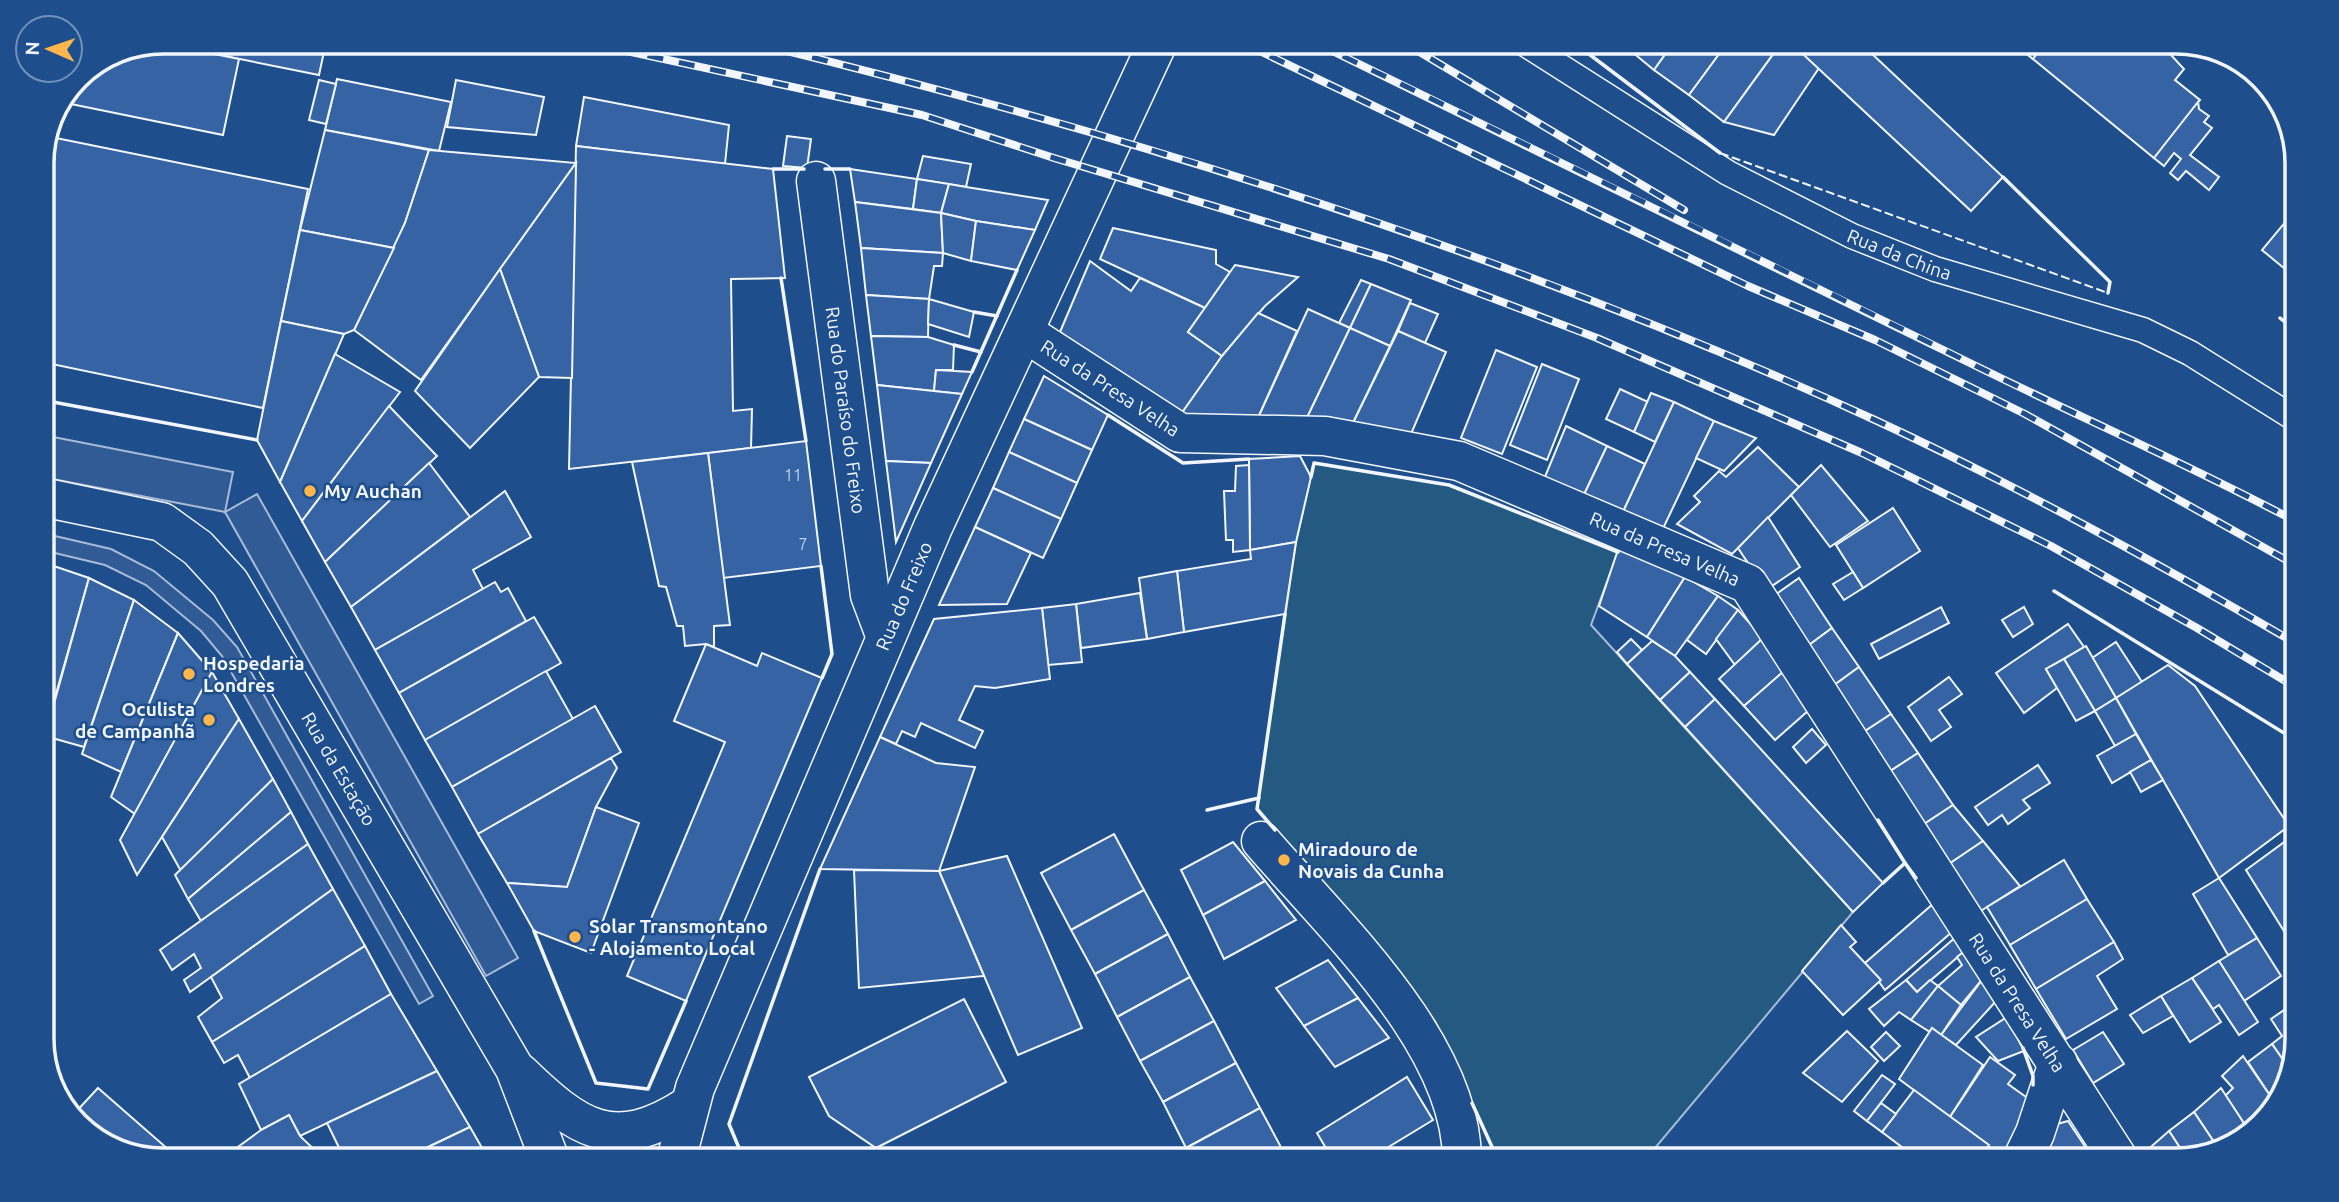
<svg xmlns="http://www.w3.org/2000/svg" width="2339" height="1202" viewBox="0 0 2339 1202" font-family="Ubuntu,sans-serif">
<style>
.green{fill:#245a82;stroke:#a8bbd7;stroke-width:2}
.parking{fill:#305b95;stroke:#a8bbd7;stroke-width:2}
.building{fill:#3563a3;stroke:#f2f6ff;stroke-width:2}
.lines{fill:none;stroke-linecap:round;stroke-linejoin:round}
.lane-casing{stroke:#f2f6ff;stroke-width:27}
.street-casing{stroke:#f2f6ff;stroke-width:41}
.secondary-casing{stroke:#f2f6ff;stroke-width:41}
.lane{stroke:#1f4e8c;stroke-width:24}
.street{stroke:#1f4e8c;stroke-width:38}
.secondary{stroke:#1f4e8c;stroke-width:38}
.rail-casing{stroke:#f2f6ff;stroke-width:8}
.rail{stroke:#1f4e8c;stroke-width:5;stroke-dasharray:16;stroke-linecap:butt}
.fence{stroke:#f2f6ff;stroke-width:2;stroke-dasharray:9 3.5;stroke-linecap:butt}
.wall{stroke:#f2f6ff;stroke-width:3.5}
.poi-dot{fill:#ffb74d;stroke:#1f4e8c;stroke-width:2.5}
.labels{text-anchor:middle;stroke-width:5;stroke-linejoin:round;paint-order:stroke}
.number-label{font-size:16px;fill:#c3d1e8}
.street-label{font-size:19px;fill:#f2f6ff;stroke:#1f4e8c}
.poi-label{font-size:19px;font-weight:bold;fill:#f2f6ff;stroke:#1f4e8c;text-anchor:start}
.rim{fill:none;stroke:#f2f6ff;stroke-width:3.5}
</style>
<rect width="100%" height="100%" fill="#1f4e8c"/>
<polygon class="green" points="1314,463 1449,485 1618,552 1591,625 1853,912 1645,1160 1498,1160 1435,1021 1257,809 1296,542"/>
<g class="parking">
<polygon points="43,435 233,472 225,512 257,494 518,958 486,976 225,512 42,477"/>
<polygon points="42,533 111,549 154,571 213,620 237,647 433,996 419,1004 222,656 201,631 146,585 105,565 42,550"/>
</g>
<g class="building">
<polygon points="326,42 319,75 160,43 164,42"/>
<polygon points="1620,42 1674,42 1654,70"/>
<polygon points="1674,42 1728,42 1689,95 1654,70"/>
<polygon points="1728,42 1782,42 1724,122 1689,95"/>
<polygon points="1782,42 1790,42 1819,68 1774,135 1724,122"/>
<polygon points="1790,42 1869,42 1870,52 2003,177 1971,211"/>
<polygon points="2011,42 2046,42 2033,59"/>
<polygon points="2046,42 2159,42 2184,69 2175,80 2200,100 2154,158 2033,59"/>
<polygon points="160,43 239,59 223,135 66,103 78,77 117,51"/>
<polygon points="337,79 451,102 439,151 325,130"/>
<polygon points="319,80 336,84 326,124 309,120"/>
<polygon points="456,80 544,97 536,135 447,127"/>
<polygon points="584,97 729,125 725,164 576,146"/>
<polygon points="2198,102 2199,109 2209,116 2204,122 2212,128 2190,155 2219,177 2209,190 2186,171 2178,180 2170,173 2181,159 2174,153 2164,166 2154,158"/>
<polygon points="325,130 429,150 405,223 394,248 300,230"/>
<polygon points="787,136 811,139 807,168 783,166"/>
<polygon points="51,137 308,189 263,408 42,362 42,156"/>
<polygon points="576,146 773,169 785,278 731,279 733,411 752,409 751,448 569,469"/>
<polygon points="429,150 576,163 421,380 354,330 405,223"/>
<polygon points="923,156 971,164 966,187 917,179"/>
<polygon points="576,163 572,378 539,377 500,269"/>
<polygon points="850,169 917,179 913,209 855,202"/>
<polygon points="917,179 949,184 941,213 913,209"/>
<polygon points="949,184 966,187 1048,200 1035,230 976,221 941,213"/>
<polygon points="855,202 941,213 943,253 861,248"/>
<polygon points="2297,208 2297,279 2262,250"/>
<polygon points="941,213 976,221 971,261 943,253"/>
<polygon points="976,221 1035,230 1017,270 971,261"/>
<polygon points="1113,228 1216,250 1216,264 1230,272 1205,308 1100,259"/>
<polygon points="300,230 394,248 354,330 344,334 281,321"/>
<polygon points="861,248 943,253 942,266 934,266 929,299 866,295"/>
<polygon points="1090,261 1131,291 1140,278 1205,308 1188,332 1222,356 1179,417 1060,332"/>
<polygon points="1235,265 1298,277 1265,306 1222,356 1188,332"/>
<polygon points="500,269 539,377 470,448 415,391"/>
<polygon points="1361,280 1371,284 1350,328 1339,323"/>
<polygon points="1371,284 1411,300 1390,346 1350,328"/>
<polygon points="866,295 929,299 928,337 871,336"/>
<polygon points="929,299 974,312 969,337 928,324"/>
<polygon points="1410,303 1438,314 1425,343 1398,331"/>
<polygon points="1308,309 1350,328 1303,426 1256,422"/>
<polygon points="1258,313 1297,331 1256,422 1179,417 1222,356"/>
<polygon points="281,321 344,334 280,482 257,440"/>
<polygon points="1350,328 1390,346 1350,429 1303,426"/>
<polygon points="1398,331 1446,352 1411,434 1350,429"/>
<polygon points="871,336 928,337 954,345 953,370 936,370 934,391 877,385"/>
<polygon points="1496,350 1537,367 1502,454 1461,438"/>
<polygon points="335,354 400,392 302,521 280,482"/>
<polygon points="1542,364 1579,379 1547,460 1510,445"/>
<polygon points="936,370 972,372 962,394 934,391"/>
<polygon points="1044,376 1108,415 1092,450 1024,419"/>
<polygon points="877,385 962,394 931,463 886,461"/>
<polygon points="1620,389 1648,402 1634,432 1606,419"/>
<polygon points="1651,393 1674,402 1655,442 1634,432"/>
<polygon points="1674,402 1714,421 1659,537 1620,518"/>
<polygon points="389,406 437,456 325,562 302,521"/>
<polygon points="1024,419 1092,450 1077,483 1009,452"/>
<polygon points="1714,421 1756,438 1724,471 1696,458"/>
<polygon points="1566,426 1607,446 1581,501 1544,479"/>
<polygon points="806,441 821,566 723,578 708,453"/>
<polygon points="1607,446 1645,464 1620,518 1581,501"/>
<polygon points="1758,447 1799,487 1732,554 1677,524 1700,502 1694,496 1719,471 1726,477"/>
<polygon points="1009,452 1077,483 1061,519 993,488"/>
<polygon points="708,453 730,625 714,626 714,647 706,644 685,646 683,626 677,626 666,587 659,586 632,462"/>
<polygon points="1300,456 1311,477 1296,542 1250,550 1249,459"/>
<polygon points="886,461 931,463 896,542"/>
<polygon points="429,463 470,517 351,607 325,562"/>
<polygon points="1249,465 1250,550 1233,552 1233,540 1226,540 1224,491 1235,491 1236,466"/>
<polygon points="1821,465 1868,521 1830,547 1791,495"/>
<polygon points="993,488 1061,519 1043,558 975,527"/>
<polygon points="505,491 531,537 473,570 483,589 375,650 351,607"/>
<polygon points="1893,508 1920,551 1863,588 1836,545"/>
<polygon points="1768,517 1800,567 1766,590 1738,548"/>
<polygon points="975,527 1031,553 1007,604 939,605"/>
<polygon points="1621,541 1685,577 1647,637 1599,606"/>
<polygon points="1296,542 1285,614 1184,632 1177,571 1251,559 1250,550"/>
<polygon points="42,562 89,578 42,743"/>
<polygon points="1177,571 1184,632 1147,639 1139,578"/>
<polygon points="1853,572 1863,588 1844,600 1833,584"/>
<polygon points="1685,577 1718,596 1675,656 1647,637"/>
<polygon points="89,578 134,600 84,747 45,736"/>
<polygon points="1799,578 1832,628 1801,651 1772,597"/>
<polygon points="495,582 501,592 508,588 526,621 399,693 375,650"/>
<polygon points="1140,593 1147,639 1081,648 1076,604"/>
<polygon points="1718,596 1738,610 1706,654 1687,640"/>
<polygon points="134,600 178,633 121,772 82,754"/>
<polygon points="1076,604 1082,662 1048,665 1042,608"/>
<polygon points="1941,607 1949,623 1879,659 1871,644"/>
<polygon points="2024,607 2033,624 2013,637 2002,620"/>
<polygon points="1042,608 1050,679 995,688 975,686 959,720 983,731 975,748 921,723 915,737 902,731 896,744 880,737 934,619"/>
<polygon points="1738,610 1763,638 1735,665 1716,639"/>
<polygon points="534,617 561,663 425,740 399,693"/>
<polygon points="2068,624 2084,647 2046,669 2057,688 2024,713 1996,673"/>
<polygon points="1832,628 1859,667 1826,691 1801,651"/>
<polygon points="178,633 212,672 135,814 111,797"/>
<polygon points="1763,638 1784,671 1744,706 1719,679"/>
<polygon points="1631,639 1642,650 1627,664 1617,652"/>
<polygon points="1652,641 1675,656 1690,672 1660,700 1627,664"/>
<polygon points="2116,642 2142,682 2116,698 2092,658"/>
<polygon points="706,644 757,666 762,653 822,678 686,1001 627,976 725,742 674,721"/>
<polygon points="2086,646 2116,698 2095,711 2064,659"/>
<polygon points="2064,659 2095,711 2076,721 2046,669"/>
<polygon points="2168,665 2195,686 2289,826 2219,878 2116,698"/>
<polygon points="1859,667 1891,714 1856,737 1826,691"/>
<polygon points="546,671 573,719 452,787 425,740"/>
<polygon points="1784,671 1809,710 1775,740 1744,706"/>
<polygon points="212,672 239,719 137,875 120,840"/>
<polygon points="1690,672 1715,699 1685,727 1660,700"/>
<polygon points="1949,677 1962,694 1939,710 1951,727 1931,741 1908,707"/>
<polygon points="2116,698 2136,734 2115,746 2095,711"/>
<polygon points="1715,699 1883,883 1853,912 1685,727"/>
<polygon points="595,706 621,752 478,834 452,787"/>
<polygon points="1891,714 1918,753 1881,777 1856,737"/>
<polygon points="239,719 273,779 181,871 162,837"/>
<polygon points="1812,729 1826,745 1806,763 1793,747"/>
<polygon points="2136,734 2151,760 2112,783 2097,756"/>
<polygon points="880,737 936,763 975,767 939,871 820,869"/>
<polygon points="1918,753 1953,805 1915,830 1881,777"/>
<polygon points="611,758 617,768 596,807 567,887 507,883 478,834"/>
<polygon points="2151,760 2163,780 2141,792 2130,772"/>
<polygon points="2038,765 2050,783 2023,800 2030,808 2008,824 2002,815 1988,825 1975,807"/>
<polygon points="273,779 291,812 188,899 175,875"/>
<polygon points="1953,805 1983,841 1943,868 1915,830"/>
<polygon points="596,807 639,823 591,953 534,931 507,883 567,887"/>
<polygon points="291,812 308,844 201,921 188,899"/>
<polygon points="1114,834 1144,890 1071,930 1041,873"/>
<polygon points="2295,834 2297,837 2297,952 2246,870"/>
<polygon points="1983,841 2020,886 1976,914 1943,868"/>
<polygon points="1233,842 1265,881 1203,915 1181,870"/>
<polygon points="308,844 333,889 190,992 184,980 201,968 194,954 172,970 160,950"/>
<polygon points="1007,856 1082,1028 1018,1055 939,871"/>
<polygon points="2064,860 2087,899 2010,945 1987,907"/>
<polygon points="854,870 939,871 984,976 859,988"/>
<polygon points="2219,878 2257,938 2228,955 2193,894"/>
<polygon points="1265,881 1296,920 1224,959 1203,915"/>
<polygon points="333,889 365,946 212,1042 198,1017 222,998 211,977"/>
<polygon points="1144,890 1168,934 1095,974 1071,930"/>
<polygon points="2087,899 2114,942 2036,989 2010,945"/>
<polygon points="1934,903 1953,931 1885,990 1865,963"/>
<polygon points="1841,925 1856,942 1850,947 1881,980 1843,1015 1802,971"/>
<polygon points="1168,934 1190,977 1117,1017 1095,974"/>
<polygon points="1957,936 1967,949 1917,992 1906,980"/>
<polygon points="2257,938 2281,976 2244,1001 2219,961"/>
<polygon points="2114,942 2123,959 2097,976 2117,1009 2066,1039 2036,989"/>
<polygon points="365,946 391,994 250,1078 238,1055 224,1063 212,1042"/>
<polygon points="1967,949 1985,976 1961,1005 1938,986 1962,965 1957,957"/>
<polygon points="1328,960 1358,998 1304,1026 1276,988"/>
<polygon points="2219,961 2258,1022 2239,1035 2219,1005 2213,1009 2192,978"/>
<polygon points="1985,976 1997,1000 1956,1045 1941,1035"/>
<polygon points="1190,977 1214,1021 1140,1061 1117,1017"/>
<polygon points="2192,978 2221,1022 2190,1042 2161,996"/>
<polygon points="1906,980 1917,992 1930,980 1938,986 1911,1020 1899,1012 1884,1026 1869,1009"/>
<polygon points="1938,986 1961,1005 1941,1035 1932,1028 1930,1032 1911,1020"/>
<polygon points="391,994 437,1071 300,1136 289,1115 261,1130 239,1084"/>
<polygon points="2161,996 2173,1016 2143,1033 2130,1015"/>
<polygon points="1358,998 1389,1038 1335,1067 1304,1026"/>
<polygon points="964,999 1006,1082 876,1148 829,1116 809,1077"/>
<polygon points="2297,1001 2297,1038 2290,1070 2272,1044 2282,1036 2271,1019"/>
<polygon points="2007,1017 2024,1051 1998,1061 1976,1037"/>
<polygon points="1214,1021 1236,1063 1163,1102 1140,1061"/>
<polygon points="1932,1028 1983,1065 1950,1117 1899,1079"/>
<polygon points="1847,1031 1878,1061 1842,1102 1803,1073"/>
<polygon points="1886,1032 1900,1046 1884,1061 1871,1047"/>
<polygon points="2103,1032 2124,1064 2093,1083 2073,1050"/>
<polygon points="2272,1044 2290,1070 2284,1093 2275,1103 2248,1062"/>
<polygon points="2243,1056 2275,1103 2249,1131 2225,1096 2233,1088 2222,1076"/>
<polygon points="1990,1057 2015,1075 2008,1084 2033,1102 2004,1158 1950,1117"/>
<polygon points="1236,1063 1260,1108 1186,1148 1163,1102"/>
<polygon points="437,1071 470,1127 401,1160 345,1160 327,1123"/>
<polygon points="1882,1075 1895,1084 1867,1121 1854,1111"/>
<polygon points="1407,1077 1433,1120 1367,1160 1333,1160 1317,1133"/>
<polygon points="98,1088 169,1150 161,1159 109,1147 73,1115"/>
<polygon points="2221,1088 2249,1131 2237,1144 2218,1148 2194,1112"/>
<polygon points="1914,1090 1989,1145 1978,1160 1919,1160 1882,1132"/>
<polygon points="1881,1103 1896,1114 1882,1132 1867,1121"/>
<polygon points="1260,1108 1283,1151 1267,1160 1193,1160 1186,1148"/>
<polygon points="2194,1112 2218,1148 2186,1157 2169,1131"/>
<polygon points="289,1115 300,1136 325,1160 220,1160 261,1130"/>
<polygon points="2068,1121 2094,1160 2034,1160 2050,1126"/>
<polygon points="470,1127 489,1160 401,1160"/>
<polygon points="2169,1131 2186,1157 2138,1160 2137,1159"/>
<polygon points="1283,1151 1288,1160 1267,1160"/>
</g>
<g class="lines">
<g class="lane-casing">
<g id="lane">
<path id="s1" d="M1522,42l206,131 124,63 83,33 208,61 47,23 107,67"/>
</g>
</g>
<g class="street-casing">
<g id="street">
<path id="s2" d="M816,181l54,414 15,40"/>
<path id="s3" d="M1024,332l156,101 145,3 134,25 289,123 371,576"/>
<path d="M1261,841c72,84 201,203 201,319"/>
<polyline points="2022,1160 2035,1133 2058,1063"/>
</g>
</g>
<g class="secondary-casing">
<g id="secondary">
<path id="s4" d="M42,497l120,25 36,26 32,35 285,486 35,91"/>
<path d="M520,1073c57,55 93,82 168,33"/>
<path id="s5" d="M676,1160l19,-72 238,-561 225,-485"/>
</g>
</g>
<use href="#lane" class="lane"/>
<use href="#street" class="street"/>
<use href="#secondary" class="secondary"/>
<g class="rail-casing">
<g id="rail">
<polyline points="585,42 922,115 1054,158 1389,259 1597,338 1862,453 2051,546 2197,628 2297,688"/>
<path d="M750,42c385,93 766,213 1125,378 145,67 284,144 422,224"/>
<polyline points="1241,42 1748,286 1875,340 2025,414 2297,566"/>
<path d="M1314,42c221,107 442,214 662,324 106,52 215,100 321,156"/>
<polyline points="1403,42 1684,210"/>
</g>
</g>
<use href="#rail" class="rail"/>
<polyline class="fence" points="1720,153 2108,293"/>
<g class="wall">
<polyline points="1573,42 1720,153"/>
<polyline points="773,169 804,169"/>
<polyline points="825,169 850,169"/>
<polyline points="2003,177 2110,282 2108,293"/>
<polyline points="781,278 806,441"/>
<polyline points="974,312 997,316"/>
<polyline points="2280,318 2297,332"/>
<polyline points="954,345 981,352"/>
<polyline points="972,372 1017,270"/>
<polyline points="42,400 257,440"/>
<polyline points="1108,415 1183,463 1249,459"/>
<polyline points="1311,477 1314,463 1449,485 1618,552"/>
<polyline points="821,566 832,654 822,678"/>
<polyline points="2054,591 2297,741"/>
<polyline points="1207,810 1259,798"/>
<polyline points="1878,820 1905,863 1883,883"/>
<polyline points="1275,830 1257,809 1285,614"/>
<polyline points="1905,863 1916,878"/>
<polyline points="534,931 596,1083 648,1089 686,1001"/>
<polyline points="2023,1048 2033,1076 2033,1085"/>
<polyline points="1472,1103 1498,1160"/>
<polyline points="744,1160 729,1124 820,869"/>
</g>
</g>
<g class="poi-dot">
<circle cx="310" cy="491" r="7"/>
<circle cx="189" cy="674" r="7"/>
<circle cx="209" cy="720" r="7"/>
<circle cx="1284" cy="860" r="7"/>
<circle cx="575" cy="937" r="7"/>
</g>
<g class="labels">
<g class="number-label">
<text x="793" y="481">11</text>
<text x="803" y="550">7</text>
</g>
<g class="street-label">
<text dy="7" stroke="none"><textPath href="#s1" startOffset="434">Rua da China</textPath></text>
<text dy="7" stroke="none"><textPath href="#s3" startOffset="103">Rua da Presa Velha</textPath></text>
<text dy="7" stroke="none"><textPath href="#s2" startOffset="231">Rua do Paraíso do Freixo</textPath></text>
<text dy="7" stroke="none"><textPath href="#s3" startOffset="691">Rua da Presa Velha</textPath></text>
<text dy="7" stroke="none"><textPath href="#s5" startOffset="609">Rua do Freixo</textPath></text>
<text dy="7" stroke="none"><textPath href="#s4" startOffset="430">Rua da Estação</textPath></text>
<text dy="7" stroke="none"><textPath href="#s3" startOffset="1279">Rua da Presa Velha</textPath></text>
</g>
<g class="poi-label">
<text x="324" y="498">My Auchan</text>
<text x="203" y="670">Hospedaria<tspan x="203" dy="22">Londres</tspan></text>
<text x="195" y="716" text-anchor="end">Oculista<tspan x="195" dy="22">de Campanhã</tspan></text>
<text x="1298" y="856">Miradouro de<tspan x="1298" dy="22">Novais da Cunha</tspan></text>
<text x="589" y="933">Solar Transmontano<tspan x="589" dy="22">- Alojamento Local</tspan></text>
</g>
</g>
<path d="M0 0H2339V1202H0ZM163 54H2176A109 109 0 0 1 2285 163V1039A109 109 0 0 1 2176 1148H163A109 109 0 0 1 54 1039V163A109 109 0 0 1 163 54Z" fill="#1f4e8c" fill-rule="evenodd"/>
<path class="rim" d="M163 54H2176A109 109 0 0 1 2285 163V1039A109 109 0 0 1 2176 1148H163A109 109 0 0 1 54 1039V163A109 109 0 0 1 163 54Z"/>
<g transform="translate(49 49) rotate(272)"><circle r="33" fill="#1f4e8c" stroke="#7391ba" stroke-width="2"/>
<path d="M0-5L12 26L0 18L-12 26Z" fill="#ffb74d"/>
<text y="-10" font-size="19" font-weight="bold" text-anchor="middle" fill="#f2f6ff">N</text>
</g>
</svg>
